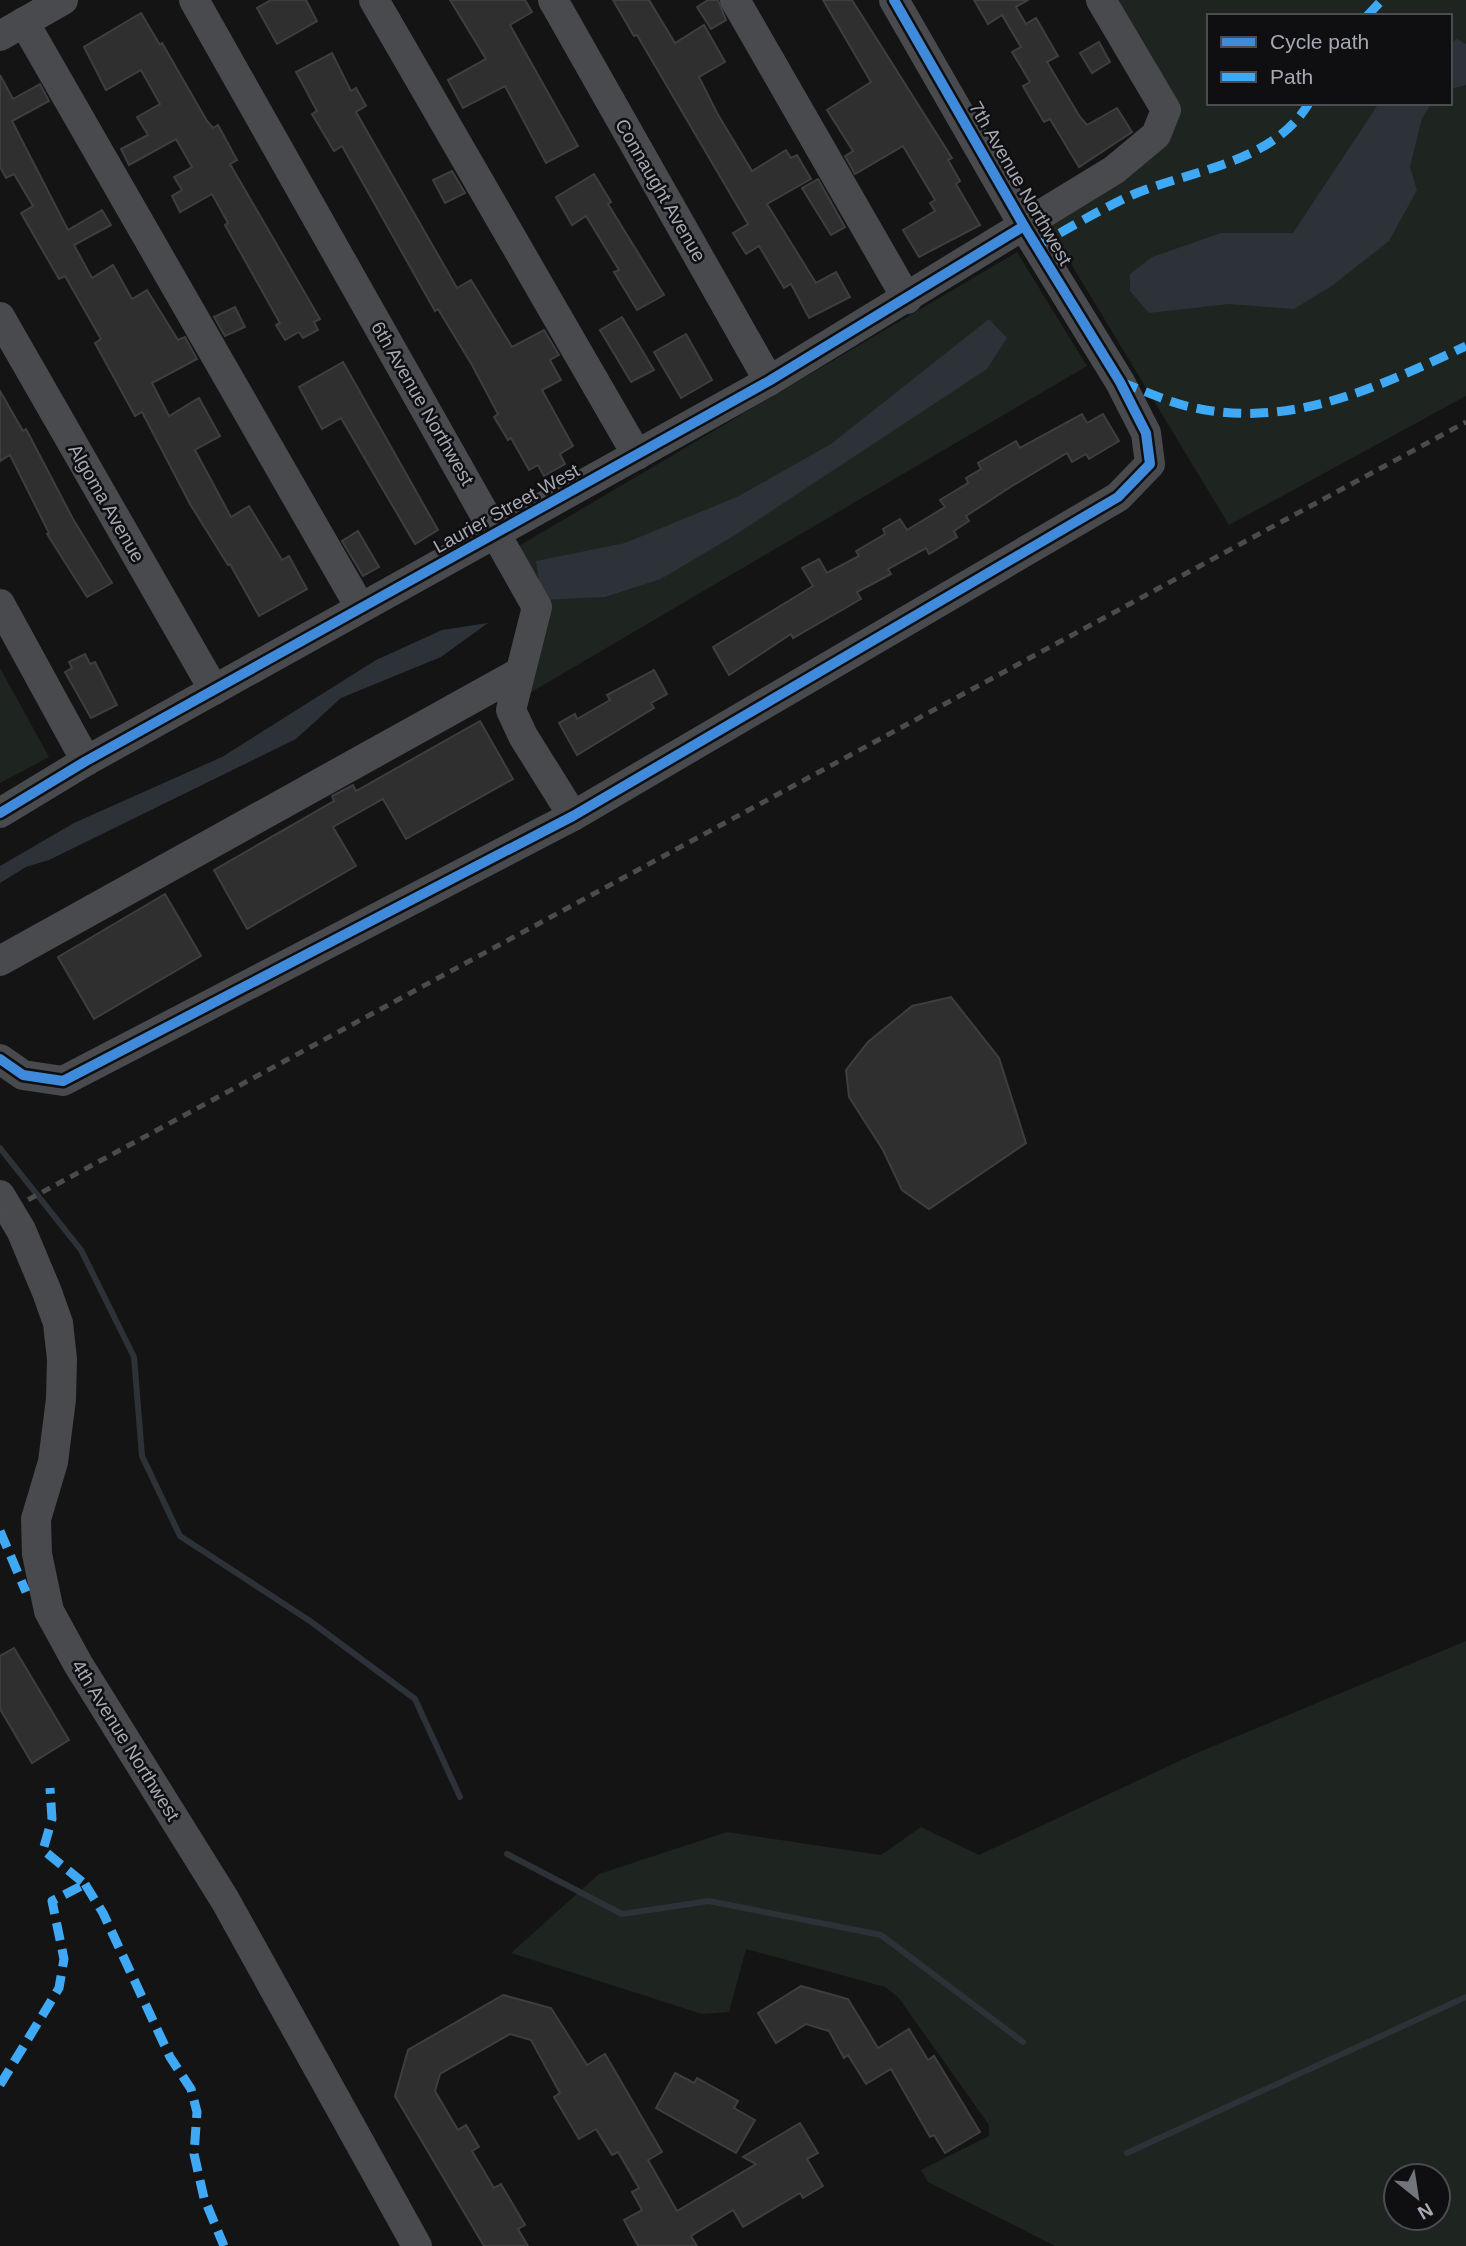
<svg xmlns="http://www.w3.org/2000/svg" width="1466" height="2246" viewBox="0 0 1466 2246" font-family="Helvetica,sans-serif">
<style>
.green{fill:#1e241f;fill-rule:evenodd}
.water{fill:#2c3238}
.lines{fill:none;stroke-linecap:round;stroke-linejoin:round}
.stream{stroke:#2c3238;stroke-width:6}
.building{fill:#2f2f30;stroke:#3d3e40;stroke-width:2}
.minor{stroke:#494a4d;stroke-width:30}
.rail{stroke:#4a4b4d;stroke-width:5;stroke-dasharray:9 7;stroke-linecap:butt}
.quiet{stroke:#3fa9f5;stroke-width:9;stroke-dasharray:18 9;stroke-linecap:butt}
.cycleway-casing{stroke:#0f0e10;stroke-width:15}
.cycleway{stroke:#408adc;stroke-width:10}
.labels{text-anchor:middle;stroke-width:5;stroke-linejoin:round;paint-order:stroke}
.street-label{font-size:19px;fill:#a6a9b4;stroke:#0f0e10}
</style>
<rect width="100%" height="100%" fill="#141414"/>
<g class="green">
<path d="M1095,0h371v396l-237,129 -184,-304 111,-98zM1209,16h241v87h-241z"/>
<polygon points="1017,252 1087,366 506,707 528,610 512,550"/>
<polygon points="0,668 49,757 0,783"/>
<path d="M1466,1641v605h-411l-127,-64 -7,-12 68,-34v-11l-91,-128 -13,-10 -139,-38 -17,63 -27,2 -191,-61 88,-79 128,-42 154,23 40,-28 58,28 213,-100zM1396,2176h42v42h-42z"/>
</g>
<g class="water">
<polygon points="1457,39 1466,44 1466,85 1450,89 1450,43"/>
<polygon points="1379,103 1432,103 1422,118 1410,167 1417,190 1389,241 1333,285 1294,309 1229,304 1149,313 1130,291 1130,274 1152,257 1221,233 1293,233"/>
<polygon points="989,319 1007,338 987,369 735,535 661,579 605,597 542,600 536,561 625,543 739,496 831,444"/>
<polygon points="488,623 441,657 341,698 296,739 49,860 26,867 0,883 0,866 74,823 222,757 376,660 442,630"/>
</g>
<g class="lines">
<g class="stream">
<polyline points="0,1148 81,1250 134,1357 142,1456 180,1536 310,1621 415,1699 460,1797"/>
<polyline points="507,1854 622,1914 709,1901 881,1935 1023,2042"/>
<polyline points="1127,2153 1466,1997"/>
</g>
</g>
<g class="building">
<polygon points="271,0 306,0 317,21 277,44 257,8"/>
<polygon points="450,0 525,0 532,12 510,25 578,146 546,163 505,86 463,108 448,80 486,59"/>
<polygon points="613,0 649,0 675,43 704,25 725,62 699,77 717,113 752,171 786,150 791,158 797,155 811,179 767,204 816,283 836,272 850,297 809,318 791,284 784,288 759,246 746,254 733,233 748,224 637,35 634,36"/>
<polygon points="708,0 718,0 726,20 711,29 697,7"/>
<polygon points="823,0 852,0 952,158 948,160 960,181 956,184 980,225 919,257 903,230 935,211 930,203 935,200 903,146 855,174 845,156 853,151 827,110 871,82"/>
<polygon points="974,0 1028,0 1016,7 1026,24 1036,18 1058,56 1047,62 1080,117 1087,125 1117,108 1132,132 1079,167 1050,119 1044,122 1023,86 1030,82 1012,52 1021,47 1002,15 988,24"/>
<polygon points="141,13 160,45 162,43 207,121 213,128 218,125 237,160 230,164 320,319 314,322 318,330 303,338 299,332 285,340 276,325 280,323 225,225 228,223 212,194 180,212 172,196 182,190 174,177 192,167 176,139 129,165 121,149 148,135 137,117 160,104 141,70 106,90 84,47"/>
<polygon points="1099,42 1110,62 1092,73 1080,53"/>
<polygon points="332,53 351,91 356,88 366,106 356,112 457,288 471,280 512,347 544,330 559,355 550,360 561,380 542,390 573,446 560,454 565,464 544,476 538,465 529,470 511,438 508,440 494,417 498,414 472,365 438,309 435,311 342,146 334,151 312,114 317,111 296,72"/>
<polygon points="0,75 13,99 40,84 49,101 12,121 68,230 102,210 111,225 74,245 92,278 113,265 132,299 147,290 178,340 185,337 197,359 152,383 169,416 199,398 220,436 195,450 231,517 249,506 282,560 289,556 307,589 259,616 230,564 228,565 190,504 142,412 135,416 95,343 101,339 65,276 59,279 21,213 33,206 14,174 6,178 0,167"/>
<polygon points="452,171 465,193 445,203 433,180"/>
<polygon points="594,174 611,202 608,204 664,295 637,310 614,272 619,270 586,216 572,225 556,197"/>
<polygon points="818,179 845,227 831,235 802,188"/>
<polygon points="235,307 245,327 225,336 214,317"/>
<polygon points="622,317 654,370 631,382 600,330"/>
<polygon points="686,334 712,380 681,398 654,352"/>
<polygon points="343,362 438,530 415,544 341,418 322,429 299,387"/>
<polygon points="0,391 23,431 26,429 73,519 112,583 87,597 47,534 49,533 10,455 0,461"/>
<polygon points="1082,414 1087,423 1103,414 1119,441 1089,459 1086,454 1072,462 1067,453 1012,486 966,516 969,521 954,531 957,537 929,554 926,548 888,569 891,574 857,592 861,599 793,638 791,634 729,675 713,647 813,586 802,568 819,559 827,573 859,556 856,551 885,534 883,529 900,519 907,530 945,507 940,500 968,483 966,478 981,469 978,463 1016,441 1020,448"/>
<polygon points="358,531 379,567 363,576 342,541"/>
<polygon points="85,654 90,664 95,662 117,705 91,718 65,672 72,668 69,662"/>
<polygon points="654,670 667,694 651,703 654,708 577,755 559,723 575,714 577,719 610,700 607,695"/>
<polygon points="480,721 513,779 406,839 383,799 333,827 356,866 247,929 214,870 334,801 332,796 353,785 356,791"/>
<polygon points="165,894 201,956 94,1019 58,957"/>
<polygon points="951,997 999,1058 1026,1143 929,1209 902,1190 883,1150 849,1097 846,1070 868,1042 912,1006"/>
<polygon points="14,1648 69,1740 32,1763 0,1709 0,1656"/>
<polygon points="801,1986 848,1999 878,2048 909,2029 928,2060 934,2056 980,2132 945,2153 934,2135 930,2137 891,2069 866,2084 848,2055 844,2058 829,2031 806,2024 776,2043 758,2013"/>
<polygon points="503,1995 551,2008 587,2065 605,2054 662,2152 648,2160 677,2211 756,2164 743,2157 800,2123 818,2153 807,2159 823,2186 803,2198 800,2193 743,2227 733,2210 691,2236 697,2246 638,2246 624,2220 642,2210 632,2192 639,2188 618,2152 612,2155 596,2129 579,2139 554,2097 560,2093 531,2040 510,2034 440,2074 435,2091 458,2130 466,2125 479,2147 472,2151 494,2188 501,2184 525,2225 518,2229 528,2246 484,2246 395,2096 408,2050"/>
<polygon points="675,2073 694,2083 697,2078 738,2101 734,2108 755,2120 736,2153 656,2108"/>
</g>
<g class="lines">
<g class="minor">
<polyline points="194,0 537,607 511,710 523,736 573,816"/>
<polyline points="374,0 637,455"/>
<polyline points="553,0 769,381"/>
<polyline points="735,0 907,299"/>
<polyline points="24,22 360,607"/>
<polyline points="0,36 63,0"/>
<polyline points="0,317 214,690"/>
<polyline points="0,604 86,761"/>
<polyline points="0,813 86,761 769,381 1114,170 1156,135 1166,110 1101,0"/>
<polyline points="0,961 520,672"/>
<polyline points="0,1059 23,1075 63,1081 573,816 1118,497 1150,464 1146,433 1120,382 1024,226 894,0"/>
<polyline points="0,1195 21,1230 47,1292 58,1323 62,1359 61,1399 53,1462 36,1519 37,1554 49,1611 78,1664 225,1900 417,2246"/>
</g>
<polyline class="rail" points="0,1215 1466,422"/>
<g class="quiet">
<polyline points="1367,16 1382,0"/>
<path d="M1036,246c32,-17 63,-36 96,-51 61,-26 140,-31 177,-92"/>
<path d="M1120,382c23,8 47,20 71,25 99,23 187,-20 275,-61"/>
<polyline points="0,1531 26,1592"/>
<polyline points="85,1884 103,1913 170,2057 191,2089 197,2112 194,2154 204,2198 224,2246"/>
<polyline points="0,2085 59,1988 64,1959 52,1901 85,1884 43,1850 52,1819 50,1788"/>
</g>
<g class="cycleway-casing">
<g id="cycleway">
<polyline points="0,813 86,761 769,381 1024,226"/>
<polyline points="0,1059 23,1075 63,1081 573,816 1118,497 1150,464 1146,433 1120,382 1024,226 894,0"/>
</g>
</g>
<use href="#cycleway" class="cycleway"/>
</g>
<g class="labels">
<g class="street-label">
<text transform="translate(1021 183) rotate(60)" y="7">7th Avenue Northwest</text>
<text transform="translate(661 190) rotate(60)" y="7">Connaught Avenue</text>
<text transform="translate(423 403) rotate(60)" y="7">6th Avenue Northwest</text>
<text transform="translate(107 503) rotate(60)" y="7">Algoma Avenue</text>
<text transform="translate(506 508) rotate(-29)" y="7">Laurier Street West</text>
<text transform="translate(126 1740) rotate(58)" y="7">4th Avenue Northwest</text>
</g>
</g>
<rect x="1207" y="14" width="245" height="91" fill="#0f0e10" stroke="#4b4c52" stroke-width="2"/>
<rect x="1221" y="37" width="35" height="10" fill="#408adc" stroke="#4b4c52" stroke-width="2"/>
<text x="1270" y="49" font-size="21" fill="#a6a9b4">Cycle path</text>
<rect x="1221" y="72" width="35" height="10" fill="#3fa9f5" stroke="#4b4c52" stroke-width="2"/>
<text x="1270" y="84" font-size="21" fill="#a6a9b4">Path</text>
<g transform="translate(1417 2197) rotate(150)"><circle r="33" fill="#0f0e10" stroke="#4b4c52" stroke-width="2"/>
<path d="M0-5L12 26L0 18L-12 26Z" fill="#73757c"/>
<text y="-10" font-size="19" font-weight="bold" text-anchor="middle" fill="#a6a9b4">N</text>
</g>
</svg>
